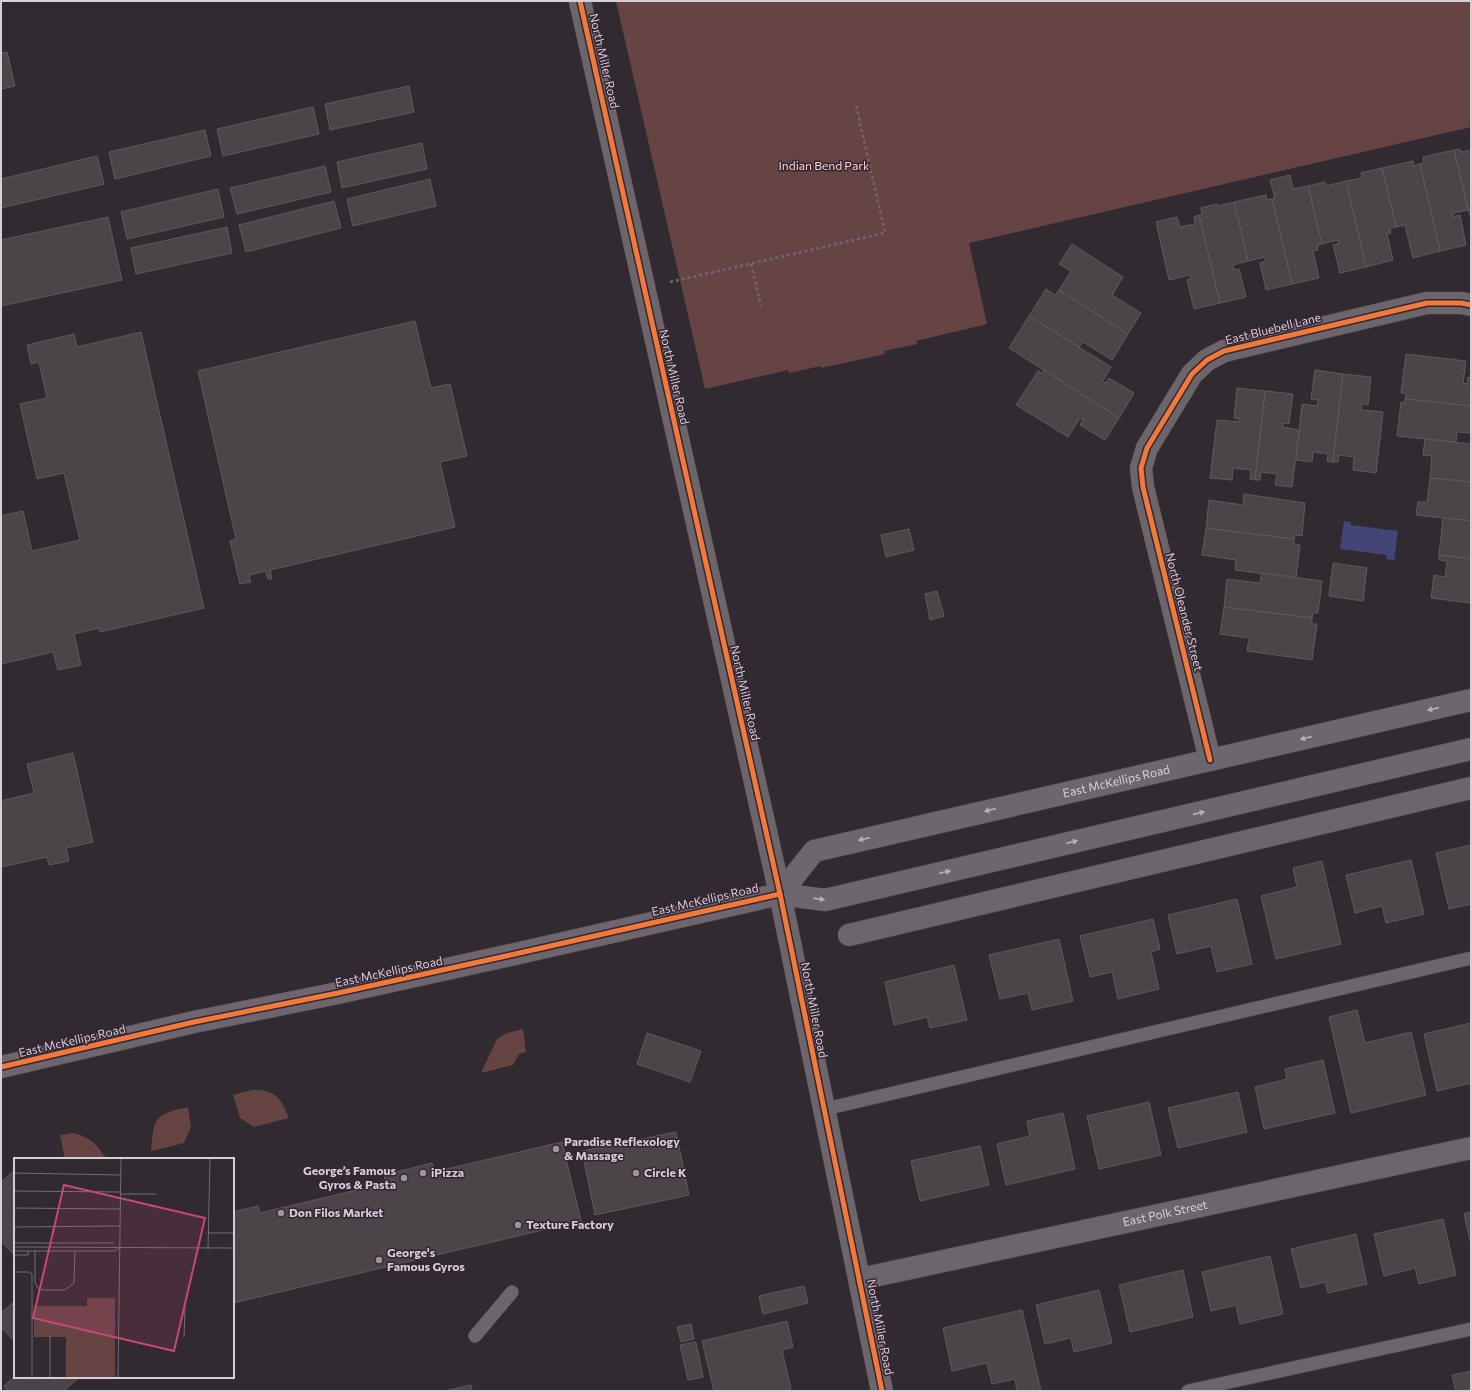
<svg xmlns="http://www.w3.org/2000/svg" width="1472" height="1392" viewBox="0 0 1472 1392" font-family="Commissioner,sans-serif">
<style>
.green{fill:#674444}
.water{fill:#424576}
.building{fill:#4b4448;stroke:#61595e}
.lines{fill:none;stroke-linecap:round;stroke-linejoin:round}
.service-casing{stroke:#4f474e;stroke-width:14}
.minor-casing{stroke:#4f474e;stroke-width:23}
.tertiary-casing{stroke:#4f474e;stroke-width:23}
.primary-casing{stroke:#4f474e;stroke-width:23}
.path{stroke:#6e686d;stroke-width:2.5;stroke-dasharray:3 3;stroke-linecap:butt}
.service{stroke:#6c666c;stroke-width:13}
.minor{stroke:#6c666c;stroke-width:22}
.tertiary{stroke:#6c666c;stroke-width:22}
.primary{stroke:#6e666e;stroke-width:22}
.cycleway-casing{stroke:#352634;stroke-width:8}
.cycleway{stroke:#f17a3a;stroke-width:5}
.oneway{fill:#b8afb8}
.poi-dot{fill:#9e959d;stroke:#352634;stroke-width:1.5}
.labels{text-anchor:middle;stroke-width:3;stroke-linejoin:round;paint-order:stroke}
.street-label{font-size:12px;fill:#d8ced7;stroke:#352634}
.park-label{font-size:12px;fill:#fcd2d0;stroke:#352634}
.poi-label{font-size:12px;font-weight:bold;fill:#d8ced7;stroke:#352634;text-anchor:start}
.inset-road{fill:none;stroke:#746c73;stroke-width:1}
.view{fill:#c8467a;fill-opacity:0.15;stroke:#c8467a;stroke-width:2}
.inset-edge{fill:none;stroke:#d8ced7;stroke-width:2}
</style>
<rect width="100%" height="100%" fill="#322a31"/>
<g class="green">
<polygon points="616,1 1469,1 1471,9 1471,127 969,243 987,324 916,341 917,344 884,351 885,354 821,368 821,366 789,373 788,370 705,389"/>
<polygon points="523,1029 526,1052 519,1054 513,1065 481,1073 497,1039 507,1033"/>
<path d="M252,1090c23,-1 29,8 37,28l-35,9 -14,-9 -7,-23z"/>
<path d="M188,1107l3,20 -7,16 -33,8c3,-34 3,-36 37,-44z"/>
<path d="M73,1133c17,4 24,11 33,26h-41l-5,-24z"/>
</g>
<polygon class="water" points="1344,521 1351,522 1351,525 1398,531 1394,561 1386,559 1387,555 1340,549"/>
<g class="building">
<polygon points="7,52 15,86 1,89 1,53"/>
<polygon points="409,86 414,112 330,130 325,104"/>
<polygon points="313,107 319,134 223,156 217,129"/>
<polygon points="205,130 211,156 115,179 109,152"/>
<polygon points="422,143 427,169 342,188 337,162"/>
<polygon points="1460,149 1461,152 1471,150 1471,219 1454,150"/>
<polygon points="1454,150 1468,210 1453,213 1453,217 1460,215 1466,245 1440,251 1420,164 1424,163 1423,157"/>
<polygon points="97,156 104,184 1,208 1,179"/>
<polygon points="1413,161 1414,166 1420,164 1440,251 1413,258 1405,225 1396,227 1382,168"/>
<polygon points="325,166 331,192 237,214 230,188"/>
<polygon points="1382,168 1396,227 1390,228 1391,233 1387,234 1393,260 1366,267 1346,181 1362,178 1361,173"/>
<polygon points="1290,175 1293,189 1308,186 1322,244 1317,246 1318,250 1313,251 1319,278 1292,284 1272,199 1275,198 1270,180"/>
<polygon points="430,179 436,206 353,226 347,199"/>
<polygon points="1346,181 1366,267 1340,273 1333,245 1339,244 1338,240 1322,244 1308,186 1325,182 1326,186"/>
<polygon points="218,189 224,217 127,239 121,212"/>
<polygon points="1266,195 1267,200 1272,199 1292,284 1266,290 1260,263 1266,261 1265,257 1248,261 1234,202"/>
<polygon points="334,201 341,228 246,252 239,225"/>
<polygon points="1234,202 1248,261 1233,265 1234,270 1239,269 1246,297 1220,303 1199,215 1202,215 1201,208 1217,204 1218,206"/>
<polygon points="1199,215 1220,303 1194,309 1187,280 1191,279 1190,275 1169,280 1156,222 1177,217 1180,227 1195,224 1194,217"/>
<polygon points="108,217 122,280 1,306 1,240"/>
<polygon points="227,227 232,253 136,274 131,248"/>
<polygon points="1072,244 1123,277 1112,295 1141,313 1128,334 1059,290 1071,271 1059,264"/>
<polygon points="1046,289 1055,295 1059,290 1128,334 1112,360 1083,342 1079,347 1029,316"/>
<polygon points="1029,316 1111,367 1103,381 1106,383 1109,378 1134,393 1119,418 1009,348"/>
<polygon points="415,321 431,388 450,384 467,456 440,462 455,527 270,570 272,579 268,579 266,571 249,575 251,582 240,584 230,541 236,539 198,371"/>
<polygon points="141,332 204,608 100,632 99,628 74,634 81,665 58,670 53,652 1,664 1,516 23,511 32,551 80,540 64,473 37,479 20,404 47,398 39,362 31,364 27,345 74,334 77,347"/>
<polygon points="1406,354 1466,361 1463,383 1467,384 1468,377 1471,378 1471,406 1405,399 1406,393 1401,393"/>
<polygon points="1044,370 1119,418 1105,440 1080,425 1083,420 1080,418 1068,437 1016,405 1038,371 1042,373"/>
<polygon points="1315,370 1343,374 1333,462 1327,461 1328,454 1313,452 1312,462 1296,460 1302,404 1317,406 1318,400 1311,399"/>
<polygon points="1343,374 1371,377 1368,405 1362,404 1361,410 1383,412 1376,473 1353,470 1354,457 1339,455 1338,462 1333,462"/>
<polygon points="1237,388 1265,391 1255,480 1250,479 1251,470 1233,468 1232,480 1210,478 1217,420 1239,422 1239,419 1234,418"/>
<polygon points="1265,391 1293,394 1289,424 1283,423 1283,427 1299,430 1292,487 1275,485 1277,474 1261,472 1260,480 1255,480"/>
<polygon points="1405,399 1471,406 1471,433 1457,432 1456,442 1397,436 1401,402 1405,403"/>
<polygon points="1425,439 1471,444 1471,482 1430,478 1432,456 1423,455"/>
<polygon points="1430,478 1471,482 1471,521 1416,515 1418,502 1427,502"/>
<polygon points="1244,494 1305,503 1302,536 1295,535 1294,539 1206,528 1209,500 1243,505"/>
<polygon points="1443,518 1471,521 1471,559 1439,555"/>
<polygon points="1206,528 1294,539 1294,544 1300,545 1296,578 1235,570 1236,560 1202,555"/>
<polygon points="909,529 914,550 886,557 881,535"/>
<polygon points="1439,555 1471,559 1471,603 1431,598 1434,575 1445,577 1447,561 1439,560"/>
<polygon points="1333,563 1367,568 1363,601 1329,596"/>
<polygon points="1262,573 1322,581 1318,613 1313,613 1312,618 1224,607 1227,579 1260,583"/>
<polygon points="937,591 944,616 930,620 925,594"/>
<polygon points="1224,607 1312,618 1312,624 1317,624 1312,660 1247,651 1249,638 1220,634"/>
<polygon points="73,753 93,842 66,848 69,861 49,865 47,857 1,867 1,801 34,793 27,764"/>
<polygon points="1471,845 1471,904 1449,909 1436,853"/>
<polygon points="1411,860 1424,914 1386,923 1382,906 1355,913 1346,875"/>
<polygon points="1322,861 1341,944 1276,959 1261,896 1297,887 1293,868"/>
<polygon points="1237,899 1252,964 1217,972 1211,946 1177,954 1168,915"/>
<polygon points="1153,919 1160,949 1151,952 1159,989 1118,999 1112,972 1090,977 1080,936"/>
<polygon points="1059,939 1073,1001 1032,1010 1028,993 1000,999 989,955"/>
<polygon points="954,965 967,1020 930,1028 927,1017 894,1025 885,982"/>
<polygon points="1357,1010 1365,1043 1411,1032 1426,1095 1351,1113 1329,1017"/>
<polygon points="1471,1023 1471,1083 1437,1091 1424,1034"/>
<polygon points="647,1033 701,1051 690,1082 637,1064"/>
<polygon points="1323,1060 1335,1113 1264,1129 1255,1087 1287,1079 1285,1069"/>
<polygon points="1238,1092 1247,1132 1178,1148 1168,1108"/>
<polygon points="1149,1102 1161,1155 1099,1169 1087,1116"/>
<polygon points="1063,1113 1075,1169 1006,1185 997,1144 1030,1136 1027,1121"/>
<polygon points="676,1132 689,1195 595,1215 582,1151"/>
<polygon points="562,1142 581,1221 233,1303 233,1212 258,1206 260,1213 386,1183 384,1175 432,1163 434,1172"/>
<polygon points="980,1146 989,1185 920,1201 911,1161"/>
<polygon points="13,1172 15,1174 15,1256 1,1241 1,1182"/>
<polygon points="1471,1212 1471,1244 1464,1214"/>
<polygon points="1443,1219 1456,1275 1419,1284 1415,1268 1384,1276 1374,1234"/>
<polygon points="1356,1234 1367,1284 1328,1293 1325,1282 1301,1288 1291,1249"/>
<polygon points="1270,1256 1283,1314 1240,1324 1236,1305 1211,1311 1202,1272"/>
<polygon points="1183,1270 1193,1317 1130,1332 1119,1285"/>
<polygon points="804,1286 808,1303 763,1314 759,1296"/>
<polygon points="1099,1290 1112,1343 1074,1352 1071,1338 1045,1344 1036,1305"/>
<polygon points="15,1301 15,1342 3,1329 1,1331 1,1313"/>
<polygon points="1022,1310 1041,1391 1017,1391 1015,1379 992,1384 987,1363 952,1371 943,1328"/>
<polygon points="787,1321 793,1347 782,1350 791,1389 784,1391 714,1391 702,1341"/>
<polygon points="691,1324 694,1339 681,1342 677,1327"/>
<polygon points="696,1342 703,1377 688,1380 680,1345"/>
<polygon points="1471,1371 1471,1391 1456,1391 1452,1375"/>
<polygon points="15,1376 15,1377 79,1377 64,1391 8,1391 4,1386"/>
<polygon points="471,1385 472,1391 445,1391"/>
</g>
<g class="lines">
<g class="service-casing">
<g id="service">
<polyline points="825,1109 1471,958"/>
<polyline points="475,1336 512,1292"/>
<polyline points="1188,1391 1471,1329"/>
</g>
</g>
<g class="minor-casing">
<g id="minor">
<polyline points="1210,760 1143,487 1141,468 1147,448 1192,374 1207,360 1224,351 1427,303 1461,303 1471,305"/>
<polyline points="849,935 1471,788"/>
<path id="s1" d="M860,1279l611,-131"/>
</g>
</g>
<g class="tertiary-casing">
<polyline id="tertiary" points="580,1 780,894 882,1391"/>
</g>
<g class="primary-casing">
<g id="primary">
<path id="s2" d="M780,894l34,-43 657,-151"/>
<polyline points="1,1067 194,1022 338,993 515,954 780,894 825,900 1471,749"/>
</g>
</g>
<g class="path">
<polyline points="751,264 761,306"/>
<polyline points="670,282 885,233 856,105"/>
</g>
<use href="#service" class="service"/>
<use href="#minor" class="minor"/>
<use href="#tertiary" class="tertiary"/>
<use href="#primary" class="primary"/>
<g class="cycleway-casing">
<g id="cycleway">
<polyline points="580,1 780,894 882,1391"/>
<polyline points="1210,760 1143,487 1141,468 1147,448 1192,374 1207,360 1224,351 1427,303 1461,303 1471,305"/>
<polyline points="1,1067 194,1022 338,993 515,954 780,894"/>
</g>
</g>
<use href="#cycleway" class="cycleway"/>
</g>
<defs><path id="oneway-solid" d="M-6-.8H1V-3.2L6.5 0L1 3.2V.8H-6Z"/></defs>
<g class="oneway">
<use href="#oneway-solid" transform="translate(1433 709) rotate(167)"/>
<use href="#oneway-solid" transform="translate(1306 738) rotate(167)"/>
<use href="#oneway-solid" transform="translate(990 810) rotate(167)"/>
<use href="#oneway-solid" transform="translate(1199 813) rotate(-13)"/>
<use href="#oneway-solid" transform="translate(864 839) rotate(167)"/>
<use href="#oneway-solid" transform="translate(1072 842) rotate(-13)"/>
<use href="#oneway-solid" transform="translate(945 872) rotate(-13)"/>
<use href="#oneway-solid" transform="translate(819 899) rotate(7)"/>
</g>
<g class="poi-dot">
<circle cx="556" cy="1149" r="4"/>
<circle cx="423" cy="1173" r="4"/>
<circle cx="636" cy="1173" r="4"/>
<circle cx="404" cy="1178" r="4"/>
<circle cx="281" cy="1213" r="4"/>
<circle cx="518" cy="1225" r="4"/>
<circle cx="379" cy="1260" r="4"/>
</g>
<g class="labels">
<g class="street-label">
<text transform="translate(604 61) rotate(77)" y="4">North Miller Road</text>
<text transform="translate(1273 329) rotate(-14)" y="4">East Bluebell Lane</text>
<text transform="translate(674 377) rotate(77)" y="4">North Miller Road</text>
<text transform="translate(1184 612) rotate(76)" y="4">North Oleander Street</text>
<text transform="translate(745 693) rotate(77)" y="4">North Miller Road</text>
<text dy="4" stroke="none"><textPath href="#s2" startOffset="365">East McKellips Road</textPath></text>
<text transform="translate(705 900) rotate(-13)" y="4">East McKellips Road</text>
<text transform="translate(389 972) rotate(-12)" y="4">East McKellips Road</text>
<text transform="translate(814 1010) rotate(79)" y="4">North Miller Road</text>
<text transform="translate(72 1041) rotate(-13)" y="4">East McKellips Road</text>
<text dy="4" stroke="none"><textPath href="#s1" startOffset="312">East Polk Street</textPath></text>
<text transform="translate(880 1327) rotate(79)" y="4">North Miller Road</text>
</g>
<g class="park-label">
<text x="824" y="170">Indian Bend Park</text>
</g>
<g class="poi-label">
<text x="564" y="1146">Paradise Reflexology<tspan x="564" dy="14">&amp; Massage</tspan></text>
<text x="396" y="1175" text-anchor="end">George’s Famous<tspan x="396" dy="14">Gyros &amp; Pasta</tspan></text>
<text x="431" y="1177">iPizza</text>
<text x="644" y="1177">Circle K</text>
<text x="289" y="1217">Don Filos Market</text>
<text x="526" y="1229">Texture Factory</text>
<text x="387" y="1257">George's<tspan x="387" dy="14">Famous Gyros</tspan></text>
</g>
</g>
<g transform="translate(14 1158)">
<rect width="220" height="220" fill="#322a31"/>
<path d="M73,140h28v80h-49v-41h-32v-31h53z" fill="#674444"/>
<path class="inset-road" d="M0,15l107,2M0,33l107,1M107,36h35M0,50l106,1M0,69l106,-1M194,75h26M0,85h100M0,89l220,1M194,91l2,-91M21,92v33l3,5 6,2h21l9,-7 1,-32M0,93h101l4,-3M0,97h14v-4M0,114h15l3,2v104M0,136v84M170,179l1,-31M36,220v-42M104,220l3,-220"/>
<path class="view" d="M50,27l141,33 -31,133 -141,-33z"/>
<rect width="220" height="220" class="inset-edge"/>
</g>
<rect width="1472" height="1392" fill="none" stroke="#d8ced7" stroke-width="4"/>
</svg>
